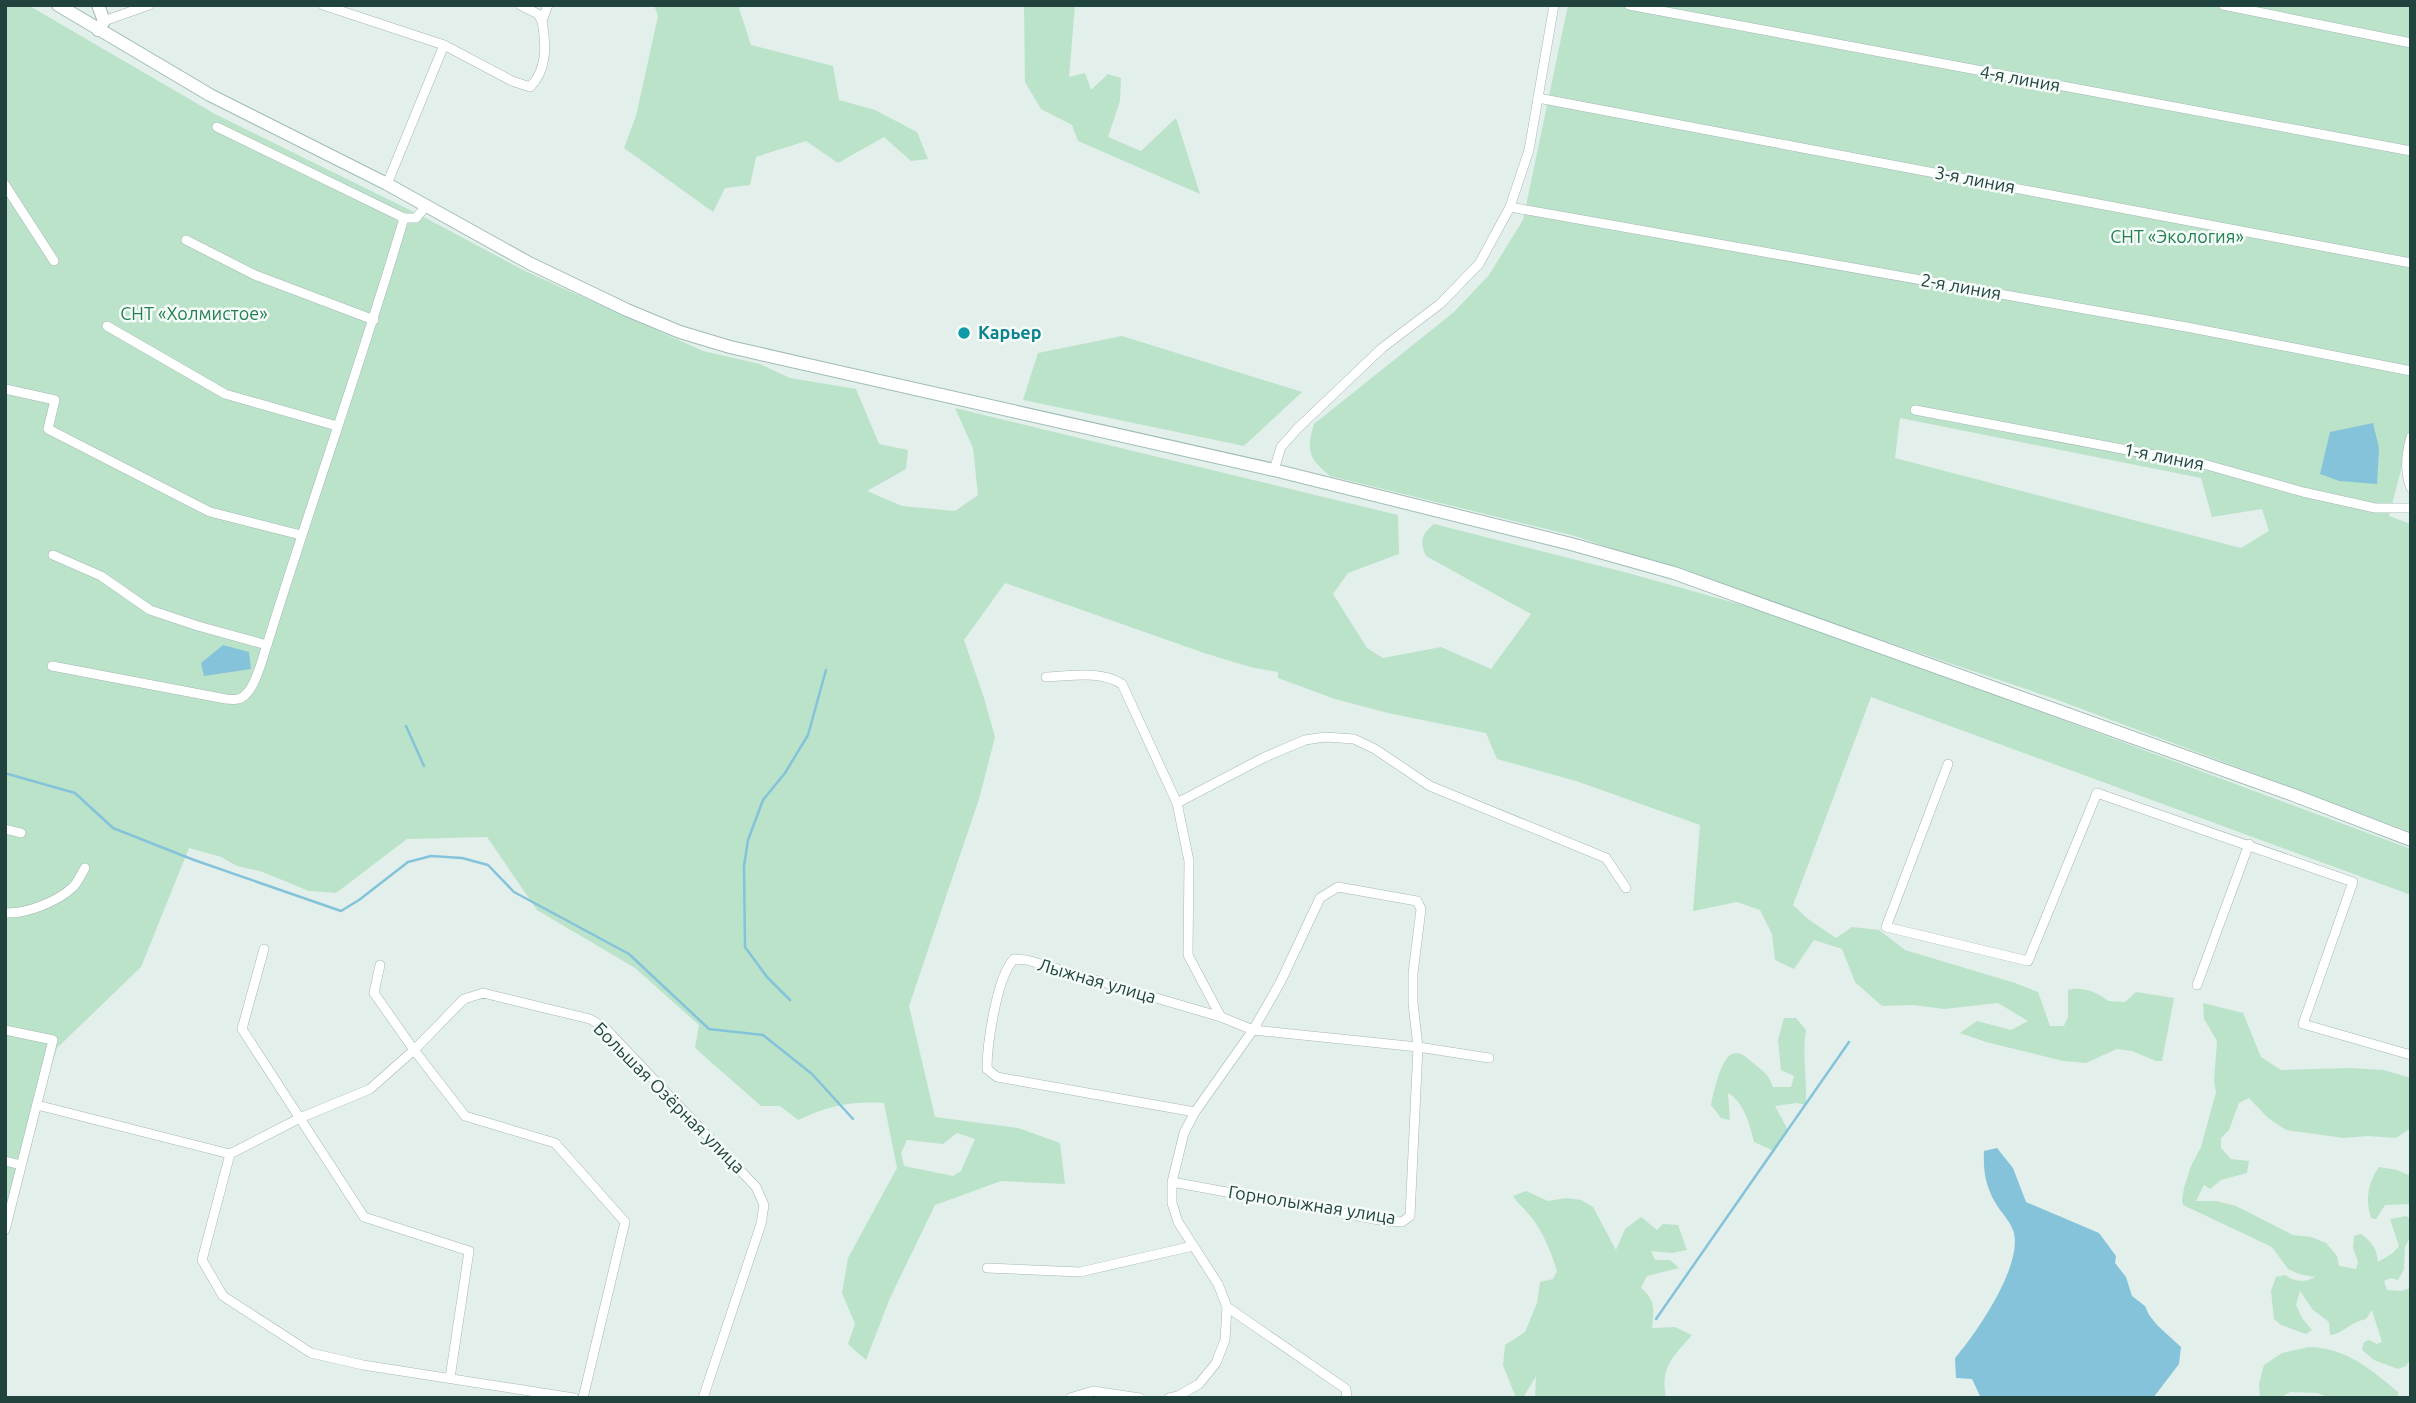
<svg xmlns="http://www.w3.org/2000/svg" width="2416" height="1403" viewBox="0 0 2416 1403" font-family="Ubuntu,sans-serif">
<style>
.green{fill:#bae3ca;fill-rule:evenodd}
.water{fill:#85c3da}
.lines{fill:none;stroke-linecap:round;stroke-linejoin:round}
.stream{stroke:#85c3da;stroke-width:2.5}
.street-casing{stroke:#a5b8b4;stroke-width:10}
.secondary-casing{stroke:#a0bcb6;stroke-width:14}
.street{stroke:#fff;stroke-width:9}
.secondary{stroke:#fff;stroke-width:12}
.culture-dot{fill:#0f9aa8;stroke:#f5fbf8;stroke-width:2.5}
.labels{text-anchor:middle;stroke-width:5;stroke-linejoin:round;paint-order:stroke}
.street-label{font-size:18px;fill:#20433e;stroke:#f5fbf8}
.park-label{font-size:18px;fill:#258053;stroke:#f5fbf8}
.culture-label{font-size:18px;font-weight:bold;fill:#0d838f;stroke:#f5fbf8;text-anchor:start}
</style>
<rect width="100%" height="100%" fill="#e3efeb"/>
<g class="green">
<path d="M5,5h23l187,109 207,102 103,55 178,80 57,13 30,14 66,11 23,55 29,6 -2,19 -39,22 35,15 53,5 23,-16 -5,-47 -18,-40 443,107 1,39 -51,19 -15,21 34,54 16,10 58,-11 50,22 40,-55 -105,-58c-7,-15 -4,-22 8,-32l194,49 154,43 629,233v46l-540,-198 -78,208 15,14 28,19 16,-11 27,3 26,20 110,33 23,9 12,34h14l4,-9v-27c13,-4 30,2 40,11l17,1 11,-10 38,6 -12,63h-6l-24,-10 -15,-2 -31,14 -23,-2 -77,-19 -26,-9 17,-12 34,9 17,-9 -30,-18 -54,6 -30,-4 -32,1 -27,-24 -13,-33 -28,-9 -20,29 -19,-9 -3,-26 -12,-24 -23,-8 -44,9 7,-86 -124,-44 -79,-22 -11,-26 -98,-20 -53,-14 -57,-21v-6l-28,-5 -46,-14 -199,-70 -41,57 20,58 11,39 -16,62 -70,207 26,111 83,11 42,15 5,41 -64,-3 -66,24 -45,93 -24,62 -18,-16 7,-20 -13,-31 6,-35 49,-90 -13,-65c-34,-2 -55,3 -86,17l-18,-14h-19l-66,-58 4,-23 -64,-57 -98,-58 -50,-73 -80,2 -71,54 -27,-2 -49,-20 -23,-5 -16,-9 -32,-9 -48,119 -84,81 -52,171zM957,1133l18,6 -14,32 -8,5 -49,-10 -3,-13 6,-13 36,4z"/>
<polygon points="654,5 741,5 739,8 751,45 833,66 839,100 875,110 917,132 928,159 911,161 884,137 838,163 806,141 756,157 750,185 725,188 713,212 624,148 636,116 658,16"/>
<polygon points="1024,5 1075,5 1069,77 1085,73 1091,90 1108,74 1121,78 1120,101 1108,137 1141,151 1176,118 1200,194 1078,141 1072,125 1041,109 1025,82"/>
<path d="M1568,5h843v426l-22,85 22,8v308l-356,-133 -480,-163 -245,-60c-22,-18 -24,-26 -16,-52l140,-112 35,-37 34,-55zM1900,418l301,60 11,39 50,-8 7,22 -28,17 -346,-90z"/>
<polygon points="1122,336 1302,392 1244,446 1023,400 1038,353"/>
<path d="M2203,1003l40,10 18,44 20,13 69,-2 34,2 27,8v50l-15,10 -28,-2 -24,2 -58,-8 -18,-12 -19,-20 -10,5 -10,27 -8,8v10l10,11 18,2 -2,12 -26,7 -11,9 -6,-4 -8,16h20l20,5 57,29 18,2 15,6 11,13 2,10 17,3 2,-7 -5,-14 1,-12 7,-2c11,8 16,15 17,28l15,-9 6,-7 -9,-27 16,-3 5,3v17l-6,11 -1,22 -6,11 -8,-2 -6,3 3,9 14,1 10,-3v70l-5,8 -8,3 -24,-9 -12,-10 2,-8 5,-2 8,4 5,-2 -10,-32 -6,9c-15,3 -26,16 -36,16l-1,-13 -16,-12 -13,-19 -4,14 6,13 10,12 -6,4 -25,-9 -7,-6 -3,-28 5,-14 9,-2c9,7 19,8 30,2l-16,-3 -11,-5 -16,-22 -89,-42 -1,-5 2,-12 7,-22 10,-19 15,-55 -2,-11 3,-40 -13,-22z"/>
<path d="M1784,1018h12l10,12c-4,25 1,50 0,75l-9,-2 -22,3 13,24 -14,21 -20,-9c-4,-17 -10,-40 -26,-49l2,27 -9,-2 -10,-13c2,-11 10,-47 21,-51 8,-3 14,3 20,8 11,9 16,11 21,25h18l3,-11 -13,-6 -3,-30z"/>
<path d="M2379,1167l18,3 14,6v28l-26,1 -9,14 -5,-1c-6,-19 -3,-35 8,-51z"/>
<path d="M1526,1191l22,10 18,-3 15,2 12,7 23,43 9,-21 16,-12 16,13 6,-6 15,1 9,25 -15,3 -21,-2 4,9h15l9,8 -32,8 -6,12c15,13 13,21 11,40l23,-1 17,8c-19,22 -32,32 -26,63h-131l1,-22 -13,22h-7l-13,-33 2,-20 20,-13 12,-29 3,-21 13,-3 4,-8c-6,-19 -13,-37 -25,-53 -6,-8 -14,-14 -19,-22z"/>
<path d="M2309,1347c37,1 62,22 89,45l1,6h-69l-13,-5 -27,-1 -10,6h-20l-1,-14 5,-19 18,-12z"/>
</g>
<g class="water">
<polygon points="2373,423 2379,448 2377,484 2339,481 2320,474 2330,432"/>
<polygon points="223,645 249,652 251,669 204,676 201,663"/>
<path d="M1997,1148l16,20 13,34 73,31 17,23 -1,7 11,14 6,19 13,10 4,9 9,11 23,21 -2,17 -26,34h-156l-3,-2 -13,2 -9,-19 -16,-1 -1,-20c21,-24 70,-95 58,-128 -3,-8 -10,-16 -15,-23 -12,-19 -15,-34 -14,-56z"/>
</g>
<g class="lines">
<g class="stream">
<polyline points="406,726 424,766"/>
<polyline points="8,774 75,793 113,828 194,860 341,911 359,900 408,862 431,856 462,858 488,865 514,892 629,954 709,1029 763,1035 812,1074 853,1119"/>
<polyline points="790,1000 767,977 745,947 744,866 748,840 763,800 785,773 808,735 826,670"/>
<polyline points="1656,1319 1849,1042"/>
</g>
<g class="street-casing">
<g id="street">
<polyline points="323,5 444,45 387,184"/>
<polyline points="520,5 538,14 542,21 548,5"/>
<polyline points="1629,5 2411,151"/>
<polyline points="2223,5 2411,43"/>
<polyline points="104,21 149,5"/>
<path d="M444,45l68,36 18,6c18,-18 16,-43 12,-66"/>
<polyline points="1538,98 2411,263"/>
<polyline points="217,127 404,218"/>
<polyline points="5,185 54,261"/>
<polyline points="1510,207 2192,328 2411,371"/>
<polyline points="186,240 255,275 374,320"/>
<polyline points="107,326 225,394 337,426"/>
<polyline points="5,389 55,400 48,429 210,512 301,535"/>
<polyline points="1915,410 2207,465 2303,492 2375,508 2411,508"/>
<path d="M2411,437c-5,17 -7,34 0,51"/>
<polyline points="1274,470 1281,447 1298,428 1382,348 1440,304 1479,264 1510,207 1529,150 1554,5"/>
<path d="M53,555l48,21 49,34 48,16 69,19c44,-143 95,-284 137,-427h12l10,-12"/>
<path d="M52,666l174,33c4,0 8,1 12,0 16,-3 24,-40 29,-54"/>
<path d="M1046,677c26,-1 54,-7 76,7l55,119 12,58 -1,94 33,62"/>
<polyline points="1948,764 1886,927 2028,961 2097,793 2353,882 2303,1024 2411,1055"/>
<polyline points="1177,803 1265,757 1305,740 1325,737 1354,739 1375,749 1430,786 1606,858 1626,888"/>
<polyline points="5,829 21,833"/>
<path d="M5,913c21,1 52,-11 68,-26 5,-5 8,-13 12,-19"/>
<polyline points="264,949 242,1029 364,1217 469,1251 450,1378"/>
<polyline points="380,965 374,993 414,1050 465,1116 555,1143 625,1222 583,1398"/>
<polyline points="2197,985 2249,844"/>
<polyline points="5,1030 53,1040 5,1230"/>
<polyline points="37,1105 230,1154 300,1118 370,1089 414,1050 464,999 483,993 590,1019 605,1028 756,1187 764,1205 761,1224 703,1398"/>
<path d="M1195,1112l-198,-35 -10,-8c0,-25 10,-93 27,-110l13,1 194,57 32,13 165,17 71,11"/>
<polyline points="230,1154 202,1260 223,1296 311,1353 363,1365 574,1398"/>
<polyline points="5,1161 21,1165"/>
<polyline points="987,1268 1080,1272 1193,1246"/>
<polyline points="1227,1307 1346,1389 1347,1398"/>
<polyline points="1070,1398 1093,1391 1140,1398"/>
<polyline points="1169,1398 1178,1396 1199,1384 1216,1363 1225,1340 1227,1307 1218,1284 1178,1222 1172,1203 1172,1182 1184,1133 1195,1112 1253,1030 1280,983 1320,898 1338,887 1417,901 1421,909 1413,973 1413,1003 1418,1047 1410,1216 1402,1222 1385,1221 1172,1182"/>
</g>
</g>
<g class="secondary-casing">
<g id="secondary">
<polyline points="58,5 210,95 387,184 529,263 627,310 680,332 730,347 822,368 1274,470 1571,544 1674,573 2296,796 2411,840"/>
<polyline points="98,5 104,21 98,30"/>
</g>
</g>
<use href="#street" class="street"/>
<use href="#secondary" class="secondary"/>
</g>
<circle class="culture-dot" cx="964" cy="333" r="7"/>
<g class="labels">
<g class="street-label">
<text transform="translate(2020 79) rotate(10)" y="6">4-я линия</text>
<text transform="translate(1975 180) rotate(11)" y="6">3-я линия</text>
<text transform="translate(1961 287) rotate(10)" y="6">2-я линия</text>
<text transform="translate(2164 457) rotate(11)" y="6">1-я линия</text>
<text transform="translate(1097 981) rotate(16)" y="6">Лыжная улица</text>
<text transform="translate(669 1098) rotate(45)" y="6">Большая Озёрная улица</text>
<text transform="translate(1312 1205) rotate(9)" y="6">Горнолыжная улица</text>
</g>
<g class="park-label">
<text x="2177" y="243">СНТ «Экология»</text>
<text x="194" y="320">СНТ «Холмистое»</text>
</g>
<g class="culture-label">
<text x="978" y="339">Карьер</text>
</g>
</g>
<rect width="2416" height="1403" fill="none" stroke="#20433e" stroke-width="14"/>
</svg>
